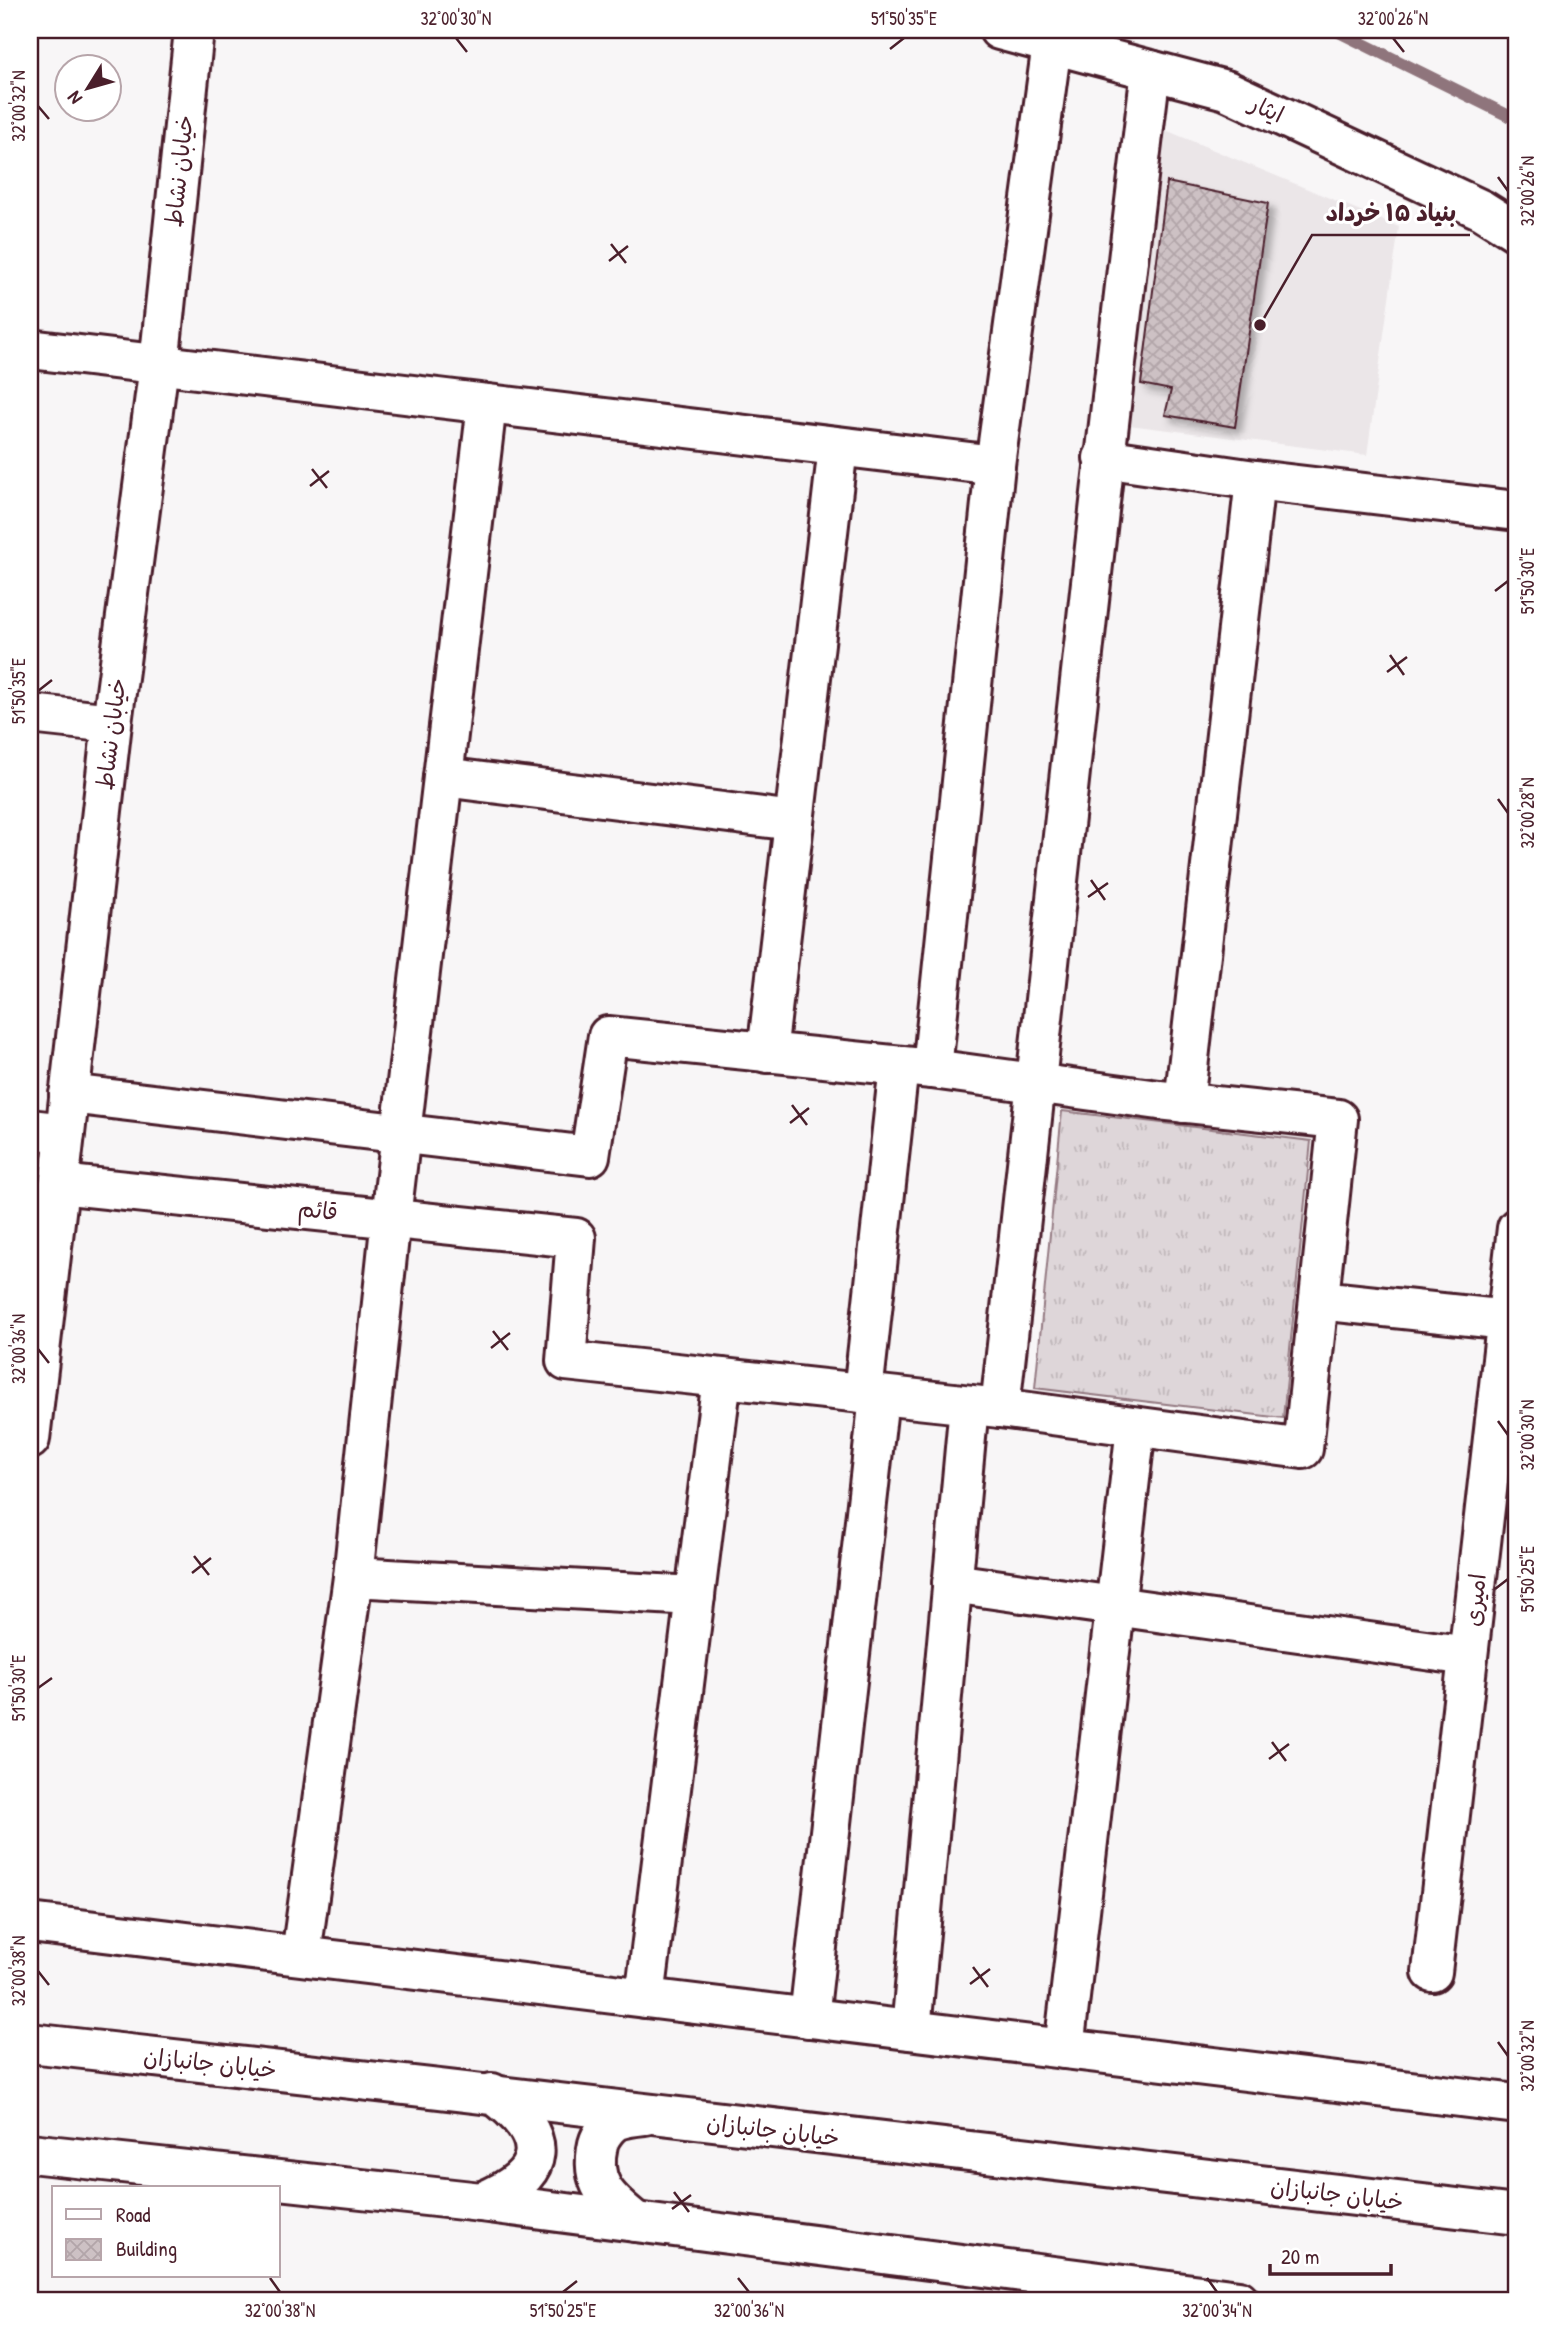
<svg xmlns="http://www.w3.org/2000/svg" width="1547" height="2330" viewBox="0 0 1547 2330" font-family="'Patrick Hand','Playpen Sans Arabic',sans-serif">
<style>
.built{fill:#ebe6e8}
.grass{fill:url(#grass-tufts);stroke:#947a82;stroke-width:2}
.lines{fill:none;stroke-linecap:round;stroke-linejoin:round}
.stream{stroke:#8f747b;stroke-width:12}
.building{fill:url(#building-cross-hatch);stroke:#4a1f2b;stroke-width:2;filter:url(#shadow)}
.minor-casing{stroke:#4a1f2b;stroke-width:44}
.tertiary-casing{stroke:#4a1f2b;stroke-width:44}
.secondary-casing{stroke:#4a1f2b;stroke-width:44}
.minor{stroke:#fff;stroke-width:38}
.tertiary{stroke:#fff;stroke-width:38}
.secondary{stroke:#fff;stroke-width:38}
.ticks{fill:none;stroke:#4a1f2b;stroke-width:2.5}
.labels{text-anchor:middle;stroke-width:6;stroke-linejoin:round;paint-order:stroke}
.street-label{font-size:23px;fill:#4a1f2b;stroke:#fff}
.leader{fill:none;stroke:#4a1f2b;stroke-width:2.5}
.callout-dot{fill:#4a1f2b;stroke:#fff;stroke-width:2.5}
.callout-label{font-size:24px;text-anchor:middle;font-weight:bold;fill:#4a1f2b;stroke:#fff;stroke-width:6;stroke-linejoin:round;paint-order:stroke}
.neatline{fill:none;stroke:#4a1f2b;stroke-width:2.5}
.ticks-label{font-size:18px;text-anchor:middle;fill:#4a1f2b}
</style>
<defs>
<pattern id="grass-tufts" width="24" height="20" patternUnits="userSpaceOnUse" patternTransform="scale(1.75)"><rect width="24" height="20" fill="#ded6d9"/><path d="M3 7l-1-3M5 7V3M7 7l1-3M15 17l-1-3M17 17v-4M19 17l1-3" fill="none" stroke="#c0b7ba"/></pattern>
<pattern id="building-cross-hatch" width="8" height="8" patternUnits="userSpaceOnUse" patternTransform="scale(1.75)"><rect width="8" height="8" fill="#cdc1c4"/><path d="M0 0l8 8M0 8l8-8" fill="none" stroke="#b2a5a9"/></pattern>
<filter id="shadow"><feDropShadow dx="6" dy="6" stdDeviation="3.5" flood-color="#0004"/></filter>
</defs>
<rect width="100%" height="100%" fill="#f8f6f7"/>
<filter id="ink" filterUnits="userSpaceOnUse"><feTurbulence type="fractalNoise" baseFrequency=".0143" numOctaves="2"/><feDisplacementMap in="SourceGraphic" scale="14" xChannelSelector="R" yChannelSelector="G"/><feConvolveMatrix kernelMatrix="1 2 1 2 8 2 1 2 1" color-interpolation-filters="sRGB"/></filter>
<g filter="url(#ink)">
<polygon class="built" points="1163,129 1399,227 1367,455 1121,424"/>
<polygon class="grass" points="1062,1111 1311,1141 1283,1418 1035,1388"/>
<g class="lines">
<polyline class="stream" points="1335,30 1517,120"/>
</g>
<polygon class="building" points="1167,182 1268,203 1235,427 1165,415 1171,390 1141,384"/>
<g class="lines">
<g class="minor-casing">
<g id="minor">
<polyline points="30,349 995,465"/>
<polyline points="1103,458 1255,480 1517,511"/>
<polyline points="30,714 112,723"/>
<polyline points="443,777 794,821"/>
<polyline points="767,1053 838,447"/>
<polyline points="932,1069 995,465 1052,44"/>
<path d="M69,1094l521,62 18,-120 324,33 227,31 179,19 -35,330 -303,-41c50,-446 96,-893 151,-1338"/>
<polyline points="1184,1103 1255,480"/>
<polyline points="30,1129 65,1133"/>
<polyline points="59,1184 576,1238 566,1361 1000,1408"/>
<polyline points="1319,1300 1517,1321"/>
<polyline points="863,1393 899,1066"/>
<polyline points="353,1577 695,1596"/>
<polyline points="952,1583 1468,1656"/>
<polyline points="301,1955 353,1577 391,1218 487,404"/>
<polyline points="1432,1972 1517,1228"/>
<polyline points="645,1998 722,1378"/>
<polyline points="809,2018 879,1397"/>
<polyline points="911,2030 969,1405"/>
<polyline points="1064,2049 1136,1427"/>
</g>
</g>
<g class="tertiary-casing">
<g id="tertiary">
<polyline points="999,30 1226,90 1482,210 1517,232"/>
<polyline points="30,1439 112,723 159,365 194,30"/>
<polyline points="30,1923 1517,2104"/>
</g>
</g>
<g class="secondary-casing">
<g id="secondary">
<path d="M30,2043c496,54 991,115 1487,172"/>
<polyline points="30,2153 481,2202 1239,2300"/>
<path d="M481,2202c68,-27 71,-66 11,-109"/>
<path d="M636,2222c-29,-23 -47,-39 -38,-78 2,-8 11,-21 20,-24 8,-3 18,-4 27,-5"/>
</g>
</g>
<use href="#minor" class="minor"/>
<use href="#tertiary" class="tertiary"/>
<use href="#secondary" class="secondary"/>
</g>
</g>
<path class="ticks" d="M456,38l11,14M1393,38l11,14M890,49l14,-11M38,106l11,13M1498,177l10,14M611,244l15,19M609,261l19,-15M312,469l15,19M310,486l19,-15M1495,591l13,-10M1390,655l14,20M1387,672l20,-15M38,691l14,-11M1498,799l10,14M1091,880l14,20M1088,897l20,-14M792,1105l15,20M790,1123l19,-15M493,1331l15,19M491,1348l19,-15M38,1349l11,14M1498,1421l10,14M194,1556l15,19M192,1573l19,-15M1495,1589l13,-10M38,1688l14,-10M1272,1742l14,19M1269,1759l20,-15M973,1967l15,20M38,1971l11,14M970,1984l20,-15M1498,2042l10,14M674,2192l15,20M672,2209l19,-14M270,2278l10,14M738,2278l11,14M1207,2278l10,14M563,2292l14,-11"/>
<g class="labels">
<g class="street-label">
<text transform="translate(1267 109) rotate(25)" y="8">ایثار</text>
<text transform="translate(179 171) rotate(-84)" y="8">خیابان نشاط</text>
<text transform="translate(111 734) rotate(-83)" y="8">خیابان نشاط</text>
<text transform="translate(318 1210) rotate(6)" y="8">قائم</text>
<text transform="translate(1475 1600) rotate(-84)" y="8">امیری</text>
<text transform="translate(210 2063) rotate(6)" y="8">خیابان جانبازان</text>
<text transform="translate(773 2130) rotate(7)" y="8">خیابان جانبازان</text>
<text transform="translate(1337 2194) rotate(7)" y="8">خیابان جانبازان</text>
</g>
</g>
<path class="leader" d="M1260 325L1312 235H1470"/>
<circle class="callout-dot" cx="1260" cy="325" r="7"/>
<g class="callout-label">
<text x="1391" y="221">بنیاد ۱۵ خرداد</text>
</g>
<rect width="1547" height="2330" fill="none" stroke="#fff" stroke-width="77"/>
<rect x="52" y="2186" width="228" height="91" fill="#ffffff" stroke="#b7a5aa" stroke-width="2"/>
<rect x="66" y="2209" width="35" height="10" fill="#ffffff" stroke="#b7a5aa" stroke-width="2"/>
<text x="116" y="2222" font-size="21" fill="#4a1f2b">Road</text>
<rect x="66" y="2239" width="35" height="21" fill="url(#building-cross-hatch)" stroke="#b7a5aa" stroke-width="2"/>
<text x="116" y="2256" font-size="21" fill="#4a1f2b">Building</text>
<g transform="translate(88 88) rotate(233)"><circle r="33" fill="#ffffff" stroke="#b7a5aa" stroke-width="2"/>
<path d="M0-5L12 26L0 18L-12 26Z" fill="#4a1f2b"/>
<text y="-10" font-size="19" font-weight="bold" text-anchor="middle" fill="#4a1f2b">N</text>
</g>
<path d="M1270 2264v10h121v-10" fill="none" stroke="#4a1f2b" stroke-width="3.5"/>
<text x="1281" y="2264" font-size="21" fill="#4a1f2b" stroke="#ffffff" stroke-width="5" paint-order="stroke">20 m</text>
<rect x="38" y="38" width="1470" height="2254" class="neatline"/>
<g class="ticks-label">
<text x="456" y="25">32°00'30"N</text>
<text x="904" y="25">51°50'35"E</text>
<text x="1393" y="25">32°00'26"N</text>
<text transform="translate(19 106) rotate(-90)" y="6">32°00'32"N</text>
<text transform="translate(1528 191) rotate(-90)" y="6">32°00'26"N</text>
<text transform="translate(1528 581) rotate(-90)" y="6">51°50'30"E</text>
<text transform="translate(19 691) rotate(-90)" y="6">51°50'35"E</text>
<text transform="translate(1528 813) rotate(-90)" y="6">32°00'28"N</text>
<text transform="translate(19 1349) rotate(-90)" y="6">32°00'36"N</text>
<text transform="translate(1528 1435) rotate(-90)" y="6">32°00'30"N</text>
<text transform="translate(1528 1579) rotate(-90)" y="6">51°50'25"E</text>
<text transform="translate(19 1688) rotate(-90)" y="6">51°50'30"E</text>
<text transform="translate(19 1971) rotate(-90)" y="6">32°00'38"N</text>
<text transform="translate(1528 2056) rotate(-90)" y="6">32°00'32"N</text>
<text x="280" y="2317">32°00'38"N</text>
<text x="563" y="2317">51°50'25"E</text>
<text x="749" y="2317">32°00'36"N</text>
<text x="1217" y="2317">32°00'34"N</text>
</g>
</svg>
